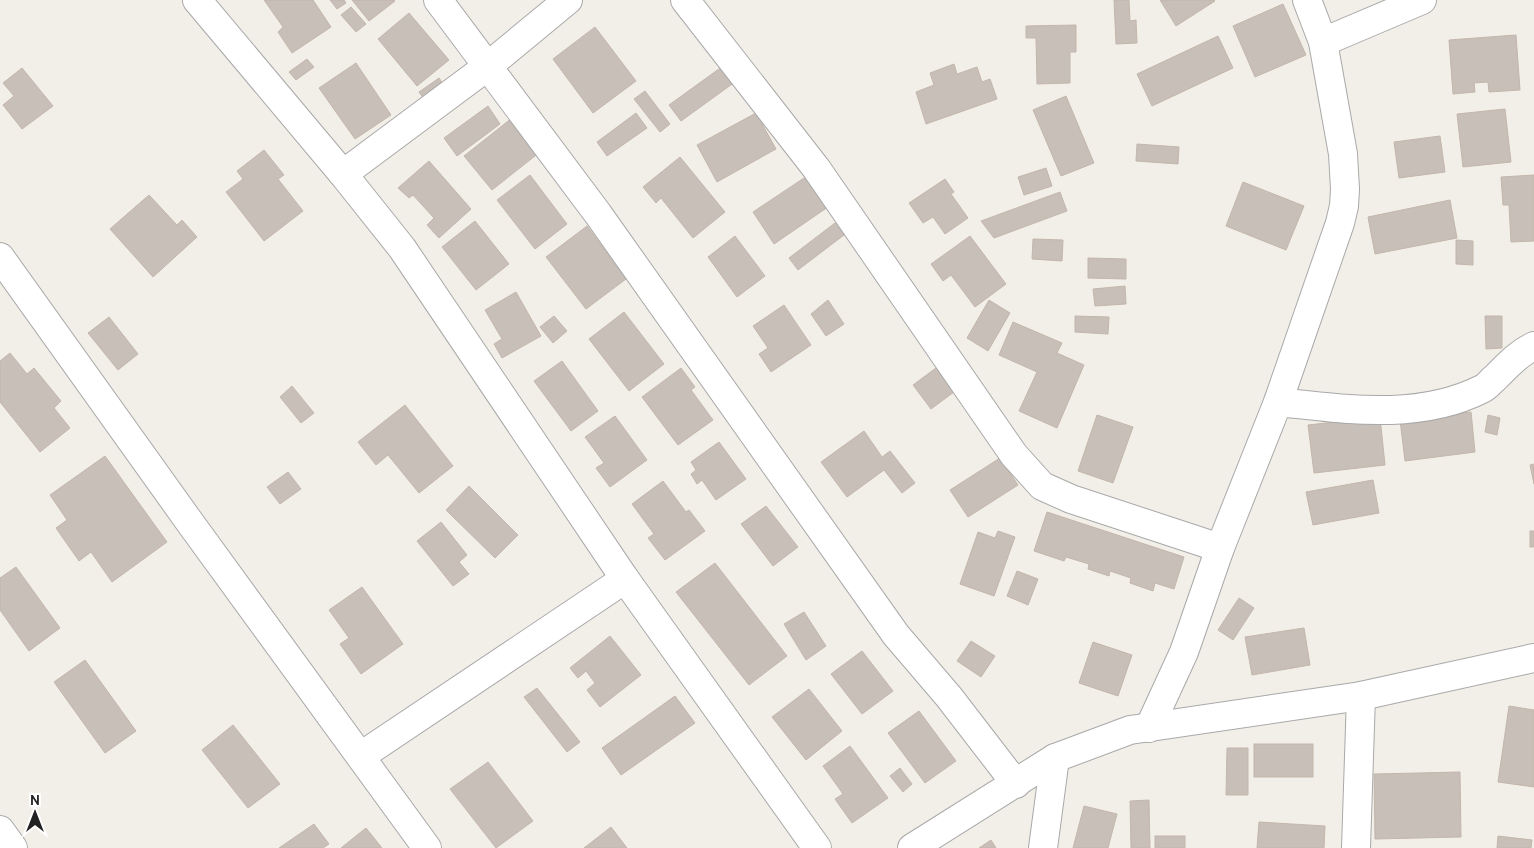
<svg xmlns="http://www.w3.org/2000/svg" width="1534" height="848" viewBox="0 0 1534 848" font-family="Cabin,sans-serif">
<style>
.building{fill:#c7bfb8;stroke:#c4b6ab}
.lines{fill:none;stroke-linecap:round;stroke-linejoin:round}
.minor-casing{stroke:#a9a9a9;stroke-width:30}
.minor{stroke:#fff;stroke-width:28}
</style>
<rect width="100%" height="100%" fill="#f2efe9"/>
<g class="building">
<polygon points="264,0 313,0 331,27 292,53 278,32 283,27"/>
<polygon points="330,0 344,0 346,3 337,9"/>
<polygon points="352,0 394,0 395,1 369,21"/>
<polygon points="1114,0 1129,0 1130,21 1136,20 1137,43 1116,44"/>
<polygon points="1160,0 1214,0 1215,1 1176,26"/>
<polygon points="1283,4 1306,55 1255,77 1233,26"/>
<polygon points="351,7 366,24 356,32 341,15"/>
<polygon points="409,13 449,60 417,86 378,39"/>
<polygon points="1076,25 1076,52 1070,52 1070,83 1037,84 1036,38 1026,38 1026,26"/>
<polygon points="595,27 636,81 593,113 553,59"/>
<polygon points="1516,35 1520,90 1489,92 1488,82 1474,83 1475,92 1453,94 1449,40"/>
<polygon points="1218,36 1233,68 1152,106 1137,74"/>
<polygon points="307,59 314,67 296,80 289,72"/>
<polygon points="356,63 391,115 355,139 319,88"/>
<polygon points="954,64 957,74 977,67 982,82 990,79 997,99 926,124 916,92 934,85 930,73"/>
<polygon points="723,66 735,82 681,121 669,105"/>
<polygon points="22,68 53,106 22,129 3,105 14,96 3,83"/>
<polygon points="439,78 448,91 428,105 419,92"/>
<polygon points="645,91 670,124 660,132 634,99"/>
<polygon points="1066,96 1094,163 1061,176 1033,110"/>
<polygon points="488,106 500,124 457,156 444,138"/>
<polygon points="1505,109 1511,162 1463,167 1457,114"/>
<polygon points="636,113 647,128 607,156 597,142"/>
<polygon points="756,113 776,149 717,182 697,145"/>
<polygon points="512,118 540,152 492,190 464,156"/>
<polygon points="1440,136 1445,172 1399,178 1394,142"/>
<polygon points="1137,144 1179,147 1178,164 1136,161"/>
<polygon points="264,150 284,175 278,179 303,211 264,241 226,192 243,179 237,171"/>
<polygon points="680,157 725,212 693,238 661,198 656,203 643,187"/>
<polygon points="429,161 471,209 439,238 427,225 434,218 413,195 409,198 398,188"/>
<polygon points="1046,168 1052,186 1024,195 1018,177"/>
<polygon points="530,175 567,224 535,249 497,200"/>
<polygon points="1534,175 1534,241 1511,242 1509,205 1503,205 1501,177"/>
<polygon points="807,176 828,207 774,244 753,212"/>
<polygon points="945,179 954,192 951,194 968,218 945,234 933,217 923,223 909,203"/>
<polygon points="1243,182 1304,206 1286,250 1226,226"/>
<polygon points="1060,192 1067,211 994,238 981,221"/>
<polygon points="149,195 177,225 182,220 197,237 153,277 110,229"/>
<polygon points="1450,200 1457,238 1375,254 1368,217"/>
<polygon points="475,221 509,264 476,290 442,247"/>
<polygon points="835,223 844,235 798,270 789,258"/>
<polygon points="587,226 626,279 586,309 546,257"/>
<polygon points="735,236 765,276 737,297 708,257"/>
<polygon points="970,236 1006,284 975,307 951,275 943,281 931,264"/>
<polygon points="1033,239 1063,240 1062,261 1032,259"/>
<polygon points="1456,240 1473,241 1473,265 1456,264"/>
<polygon points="1088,258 1126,259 1126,279 1088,278"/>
<polygon points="1125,286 1126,304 1095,306 1093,289"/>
<polygon points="516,292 541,336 502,358 494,344 502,339 485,310"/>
<polygon points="828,300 844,324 826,336 811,314"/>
<polygon points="989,300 1010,313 988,351 967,338"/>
<polygon points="784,305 811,345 771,372 759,354 768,348 753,326"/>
<polygon points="624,312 664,364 629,391 589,339"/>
<polygon points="554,316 567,331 553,343 540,327"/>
<polygon points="1075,316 1109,317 1108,334 1075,332"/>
<polygon points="1485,316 1502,316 1502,348 1486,349"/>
<polygon points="109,317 138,354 118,370 88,333"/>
<polygon points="1013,322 1062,343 1057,353 1084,365 1057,428 1019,411 1037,372 999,355"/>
<polygon points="10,353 27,374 34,368 61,401 54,408 70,428 40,452 0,402 0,361"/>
<polygon points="562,361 598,411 571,431 534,381"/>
<polygon points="940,365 958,389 931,409 913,385"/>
<polygon points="681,368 695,387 691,390 713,420 678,445 642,397"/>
<polygon points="292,386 314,413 301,423 280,397"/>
<polygon points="405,405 453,466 419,493 388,455 376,465 358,442"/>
<polygon points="1471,412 1475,452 1405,461 1400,420"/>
<polygon points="1097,415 1133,427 1113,483 1078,471"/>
<polygon points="1488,415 1500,418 1497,435 1485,432"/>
<polygon points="615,416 647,460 610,487 596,468 604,463 585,437"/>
<polygon points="1380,417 1385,465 1314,473 1308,425"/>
<polygon points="864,431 882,457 890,451 915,483 902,493 884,470 847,497 821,462"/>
<polygon points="719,442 746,479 716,500 702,480 697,484 691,474 696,470 691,462"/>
<polygon points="105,456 167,542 112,582 91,552 79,561 56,528 67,520 50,495"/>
<polygon points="1000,458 1018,485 968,517 950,490"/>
<polygon points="1534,464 1534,484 1530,465"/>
<polygon points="288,472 301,489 280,504 267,487"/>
<polygon points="1373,480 1379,513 1313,525 1306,492"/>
<polygon points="663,481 686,512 689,510 705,531 665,560 648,538 654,534 632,504"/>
<polygon points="469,486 518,535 495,558 446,510"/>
<polygon points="766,506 798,547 773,566 741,524"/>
<polygon points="1047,512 1184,557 1174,589 1155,583 1153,591 1130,583 1131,578 1110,571 1109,576 1088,569 1089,564 1066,557 1064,561 1034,551"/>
<polygon points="441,522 467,555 459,562 469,574 453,586 417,541"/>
<polygon points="998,531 1015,537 994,596 960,584 978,532 995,538"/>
<rect x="1530" y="531" width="4" height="16"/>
<polygon points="715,563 787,656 749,685 676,592"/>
<polygon points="16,567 60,628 29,651 0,610 0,578"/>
<polygon points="1017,571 1038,579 1028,605 1007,596"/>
<polygon points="362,587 403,644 361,674 340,644 349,638 329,610"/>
<polygon points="1239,598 1254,608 1233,640 1218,630"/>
<polygon points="804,612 826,646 806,660 784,624"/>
<polygon points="1304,628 1310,665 1252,675 1245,637"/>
<polygon points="610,636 641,675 600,707 587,690 595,683 586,671 578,678 570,668"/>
<polygon points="971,641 995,656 981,677 957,661"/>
<polygon points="1093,642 1132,655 1118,696 1079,683"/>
<polygon points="862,651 893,691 862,714 831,674"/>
<polygon points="85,660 136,731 105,753 54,682"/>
<polygon points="537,688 580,742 567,752 524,697"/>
<polygon points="809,689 842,731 806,760 772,717"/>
<polygon points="675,696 695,723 621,775 602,748"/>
<polygon points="1509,706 1534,710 1534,787 1498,782"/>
<polygon points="919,711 956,761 925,783 888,733"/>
<polygon points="233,725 280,784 248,808 202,750"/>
<rect x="1254" y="744" width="59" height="33"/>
<polygon points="850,746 888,798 852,823 835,799 843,794 823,766"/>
<polygon points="1227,748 1248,748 1248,795 1226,795"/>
<polygon points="488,762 533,821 496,848 450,789"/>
<polygon points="900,768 912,784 903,792 890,776"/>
<polygon points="1460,772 1461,837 1375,839 1374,774"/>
<polygon points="1149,800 1150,848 1131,848 1130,801"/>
<polygon points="1084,806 1117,814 1108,848 1073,848"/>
<polygon points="1259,822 1325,826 1324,848 1257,848"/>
<polygon points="314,824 329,844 323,848 279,848"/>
<polygon points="611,827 627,848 584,848"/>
<polygon points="366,828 382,848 341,848"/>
<rect x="1155" y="836" width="30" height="12"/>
<polygon points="1498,836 1532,840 1531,848 1497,848"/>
<polygon points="991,840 996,848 979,848"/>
</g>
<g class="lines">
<g class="minor-casing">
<g id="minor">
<polyline points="197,0 343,174 402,248 625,579 817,848"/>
<polyline points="438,0 598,214 896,635 949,697 1016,784"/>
<polyline points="685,0 816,168 1014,455 1042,486 1071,499 1220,548"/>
<polyline points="1323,42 1422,0"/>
<polyline points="343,174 488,66 568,0"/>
<polyline points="0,257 191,524 427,848"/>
<path d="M1278,402c68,7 140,19 204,-13 5,-2 9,-8 14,-12 12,-12 23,-24 38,-31"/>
<polyline points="1149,728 1184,652 1220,548 1278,402 1340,223 1344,206 1345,189 1343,154 1323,42 1307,0"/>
<polyline points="361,756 625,579"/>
<polyline points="0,830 13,848"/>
<polyline points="912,848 1055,758 1130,730 1361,696 1534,658"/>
<polyline points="1043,848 1055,758"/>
<polyline points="1356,848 1361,696"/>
</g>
</g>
<use href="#minor" class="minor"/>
</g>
<g transform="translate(35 813)" stroke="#ffffff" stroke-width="4" paint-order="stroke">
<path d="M0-4L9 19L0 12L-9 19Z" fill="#222222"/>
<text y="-8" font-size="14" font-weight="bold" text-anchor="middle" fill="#222222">N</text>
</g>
</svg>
